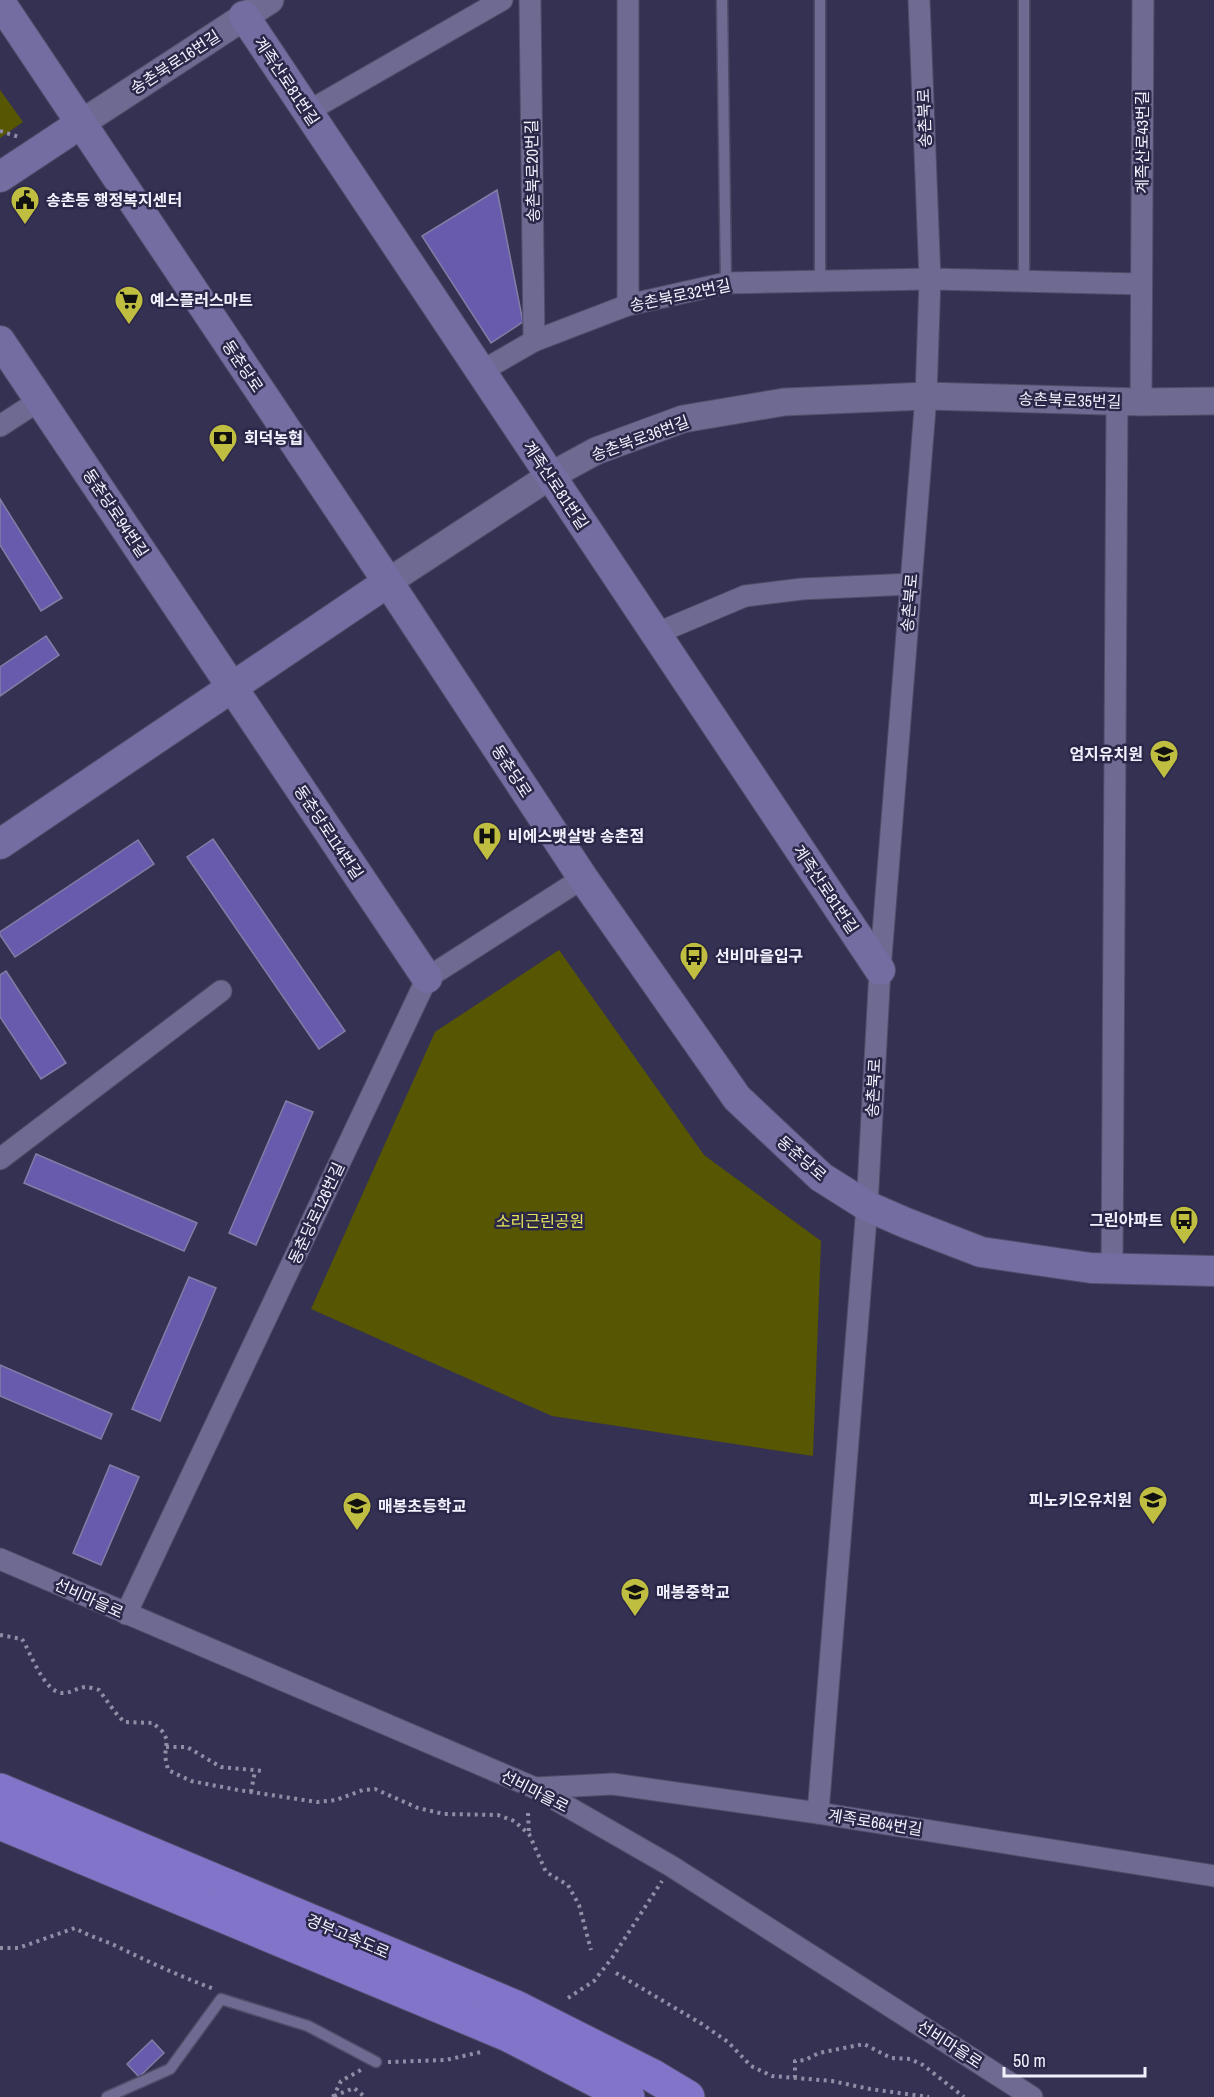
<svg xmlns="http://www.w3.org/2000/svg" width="1214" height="2097" viewBox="0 0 1214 2097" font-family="'Archivo Narrow','Noto Sans KR',sans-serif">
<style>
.green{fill:#575602}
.building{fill:#685bad;stroke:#817ea5;stroke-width:1.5}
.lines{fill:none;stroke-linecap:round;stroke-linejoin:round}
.service-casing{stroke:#504c68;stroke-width:13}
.minor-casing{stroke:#504c68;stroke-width:23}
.tertiary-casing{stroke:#504c68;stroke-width:29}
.secondary-casing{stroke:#504c68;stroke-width:32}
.motorway-casing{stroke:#504c68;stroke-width:35}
.path{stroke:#908ea6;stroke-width:4;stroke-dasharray:3 4.5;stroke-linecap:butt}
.service{stroke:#6e6a91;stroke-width:10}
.minor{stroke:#6e6a91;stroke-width:21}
.tertiary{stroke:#6e6a91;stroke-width:27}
.secondary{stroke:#746da2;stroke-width:30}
.motorway{stroke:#8275c9;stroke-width:33}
.labels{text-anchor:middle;stroke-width:5;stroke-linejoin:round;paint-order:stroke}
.street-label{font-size:16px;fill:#f1f1fe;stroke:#2b2748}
.poi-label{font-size:16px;font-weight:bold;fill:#f1f1fe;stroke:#2b2748;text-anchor:start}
.park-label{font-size:16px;fill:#e4e35a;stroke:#2b2748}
</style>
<rect width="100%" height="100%" fill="#353153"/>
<g class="green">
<polygon points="0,90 23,122 0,138"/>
<polygon points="559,950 704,1155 821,1241 813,1456 552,1416 311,1309 435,1032"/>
</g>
<g class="building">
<polygon points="497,190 523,322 491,343 422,236"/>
<polygon points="0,499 62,598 41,611 0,545"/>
<polygon points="46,636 59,655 0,696 0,667"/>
<polygon points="213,839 345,1031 319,1049 187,857"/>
<polygon points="138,840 154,864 15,957 0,935 0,932"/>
<polygon points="6,971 66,1063 41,1079 0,1017 0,975"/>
<polygon points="286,1101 313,1112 256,1245 229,1233"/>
<polygon points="36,1154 197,1223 184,1251 24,1183"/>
<polygon points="189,1277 216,1288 160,1421 132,1409"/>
<polygon points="0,1365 112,1414 101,1439 0,1396"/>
<polygon points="110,1465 139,1477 101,1565 73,1553"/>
<polygon points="152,2040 164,2053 139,2077 127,2064"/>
</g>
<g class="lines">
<g class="service-casing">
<g id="service">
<polyline points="722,0 726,283"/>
<polyline points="820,0 820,280"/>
<polyline points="1024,281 1024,0"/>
<polyline points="107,2097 170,2069 221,1999 308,2026 376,2062"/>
</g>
</g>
<g class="minor-casing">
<g id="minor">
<polyline points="530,0 534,341"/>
<polyline points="628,0 628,305"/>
<polyline points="307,112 502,0"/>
<polyline points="480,372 534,341 628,305 726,283 930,279 1141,284"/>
<polyline points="1141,402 1143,0"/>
<polyline points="0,426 40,400"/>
<polyline points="655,634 745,596 802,589 911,584"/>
<polyline points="0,1159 221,991"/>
<polyline points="1112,1268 1117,402"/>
<polyline points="0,1559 535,1788 671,1866 1032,2097"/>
<polyline points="126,1614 427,978 583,878"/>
<polyline points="535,1788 613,1784 818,1813 1214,1876"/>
<polyline points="818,1813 867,1206 880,970 926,396 930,279 919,0"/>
</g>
</g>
<g class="tertiary-casing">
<g id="tertiary">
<polyline points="80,124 270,0"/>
<polyline points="388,582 550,476 596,451 683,419 784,402 926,396 1141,402 1214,401"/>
</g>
</g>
<g class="secondary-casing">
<g id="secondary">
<polyline points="0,2 388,582 583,878 737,1098 821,1177 867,1206 906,1223 981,1252 1091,1268 1214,1271"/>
<polyline points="244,16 880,970"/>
<polyline points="0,177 80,124"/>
<polyline points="0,341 427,978"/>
<polyline points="0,844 388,582"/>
</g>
</g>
<g class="motorway-casing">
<g id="motorway">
<polyline points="0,1790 516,2007 653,2076 688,2097"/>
<polyline points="0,1823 508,2035 628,2097"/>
</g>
</g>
<g class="path">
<polyline points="0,131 19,137"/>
<path d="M0,1635l22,4c9,14 22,54 41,54 8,0 14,-5 22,-6 4,0 10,2 14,3l16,22 9,10 29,1 10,9 4,8 -2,16 3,14 23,11 47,9 79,12 19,-2 27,-10 12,-1 43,19 26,6 54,1 16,6 15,13 17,38 22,13 11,20 12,45"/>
<polyline points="166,1747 187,1747 221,1767 263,1771"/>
<polyline points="251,1792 255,1771"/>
<polyline points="528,1813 529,1834"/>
<path d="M0,1948h18l57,-20c13,8 26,11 39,17 33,16 65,31 100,44"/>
<polyline points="616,1973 702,2024 728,2042 751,2066 772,2076 832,2081 870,2089 929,2097"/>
<polyline points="568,1998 594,1981 612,1958 662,1881"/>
<polyline points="388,2062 446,2060 481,2052"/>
<polyline points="795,2078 795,2061 805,2060 819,2053 864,2044 891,2058 910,2059 923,2065 964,2097"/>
<polyline points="334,2096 354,2088 365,2097"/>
<polyline points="333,2097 341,2081 361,2070"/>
</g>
<use href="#service" class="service"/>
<use href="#minor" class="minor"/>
<use href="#tertiary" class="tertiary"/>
<use href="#secondary" class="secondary"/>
<use href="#motorway" class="motorway"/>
</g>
<defs>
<g id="civic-pin" transform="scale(1.5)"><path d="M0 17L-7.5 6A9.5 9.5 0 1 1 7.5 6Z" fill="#bfbe41" stroke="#2b2748"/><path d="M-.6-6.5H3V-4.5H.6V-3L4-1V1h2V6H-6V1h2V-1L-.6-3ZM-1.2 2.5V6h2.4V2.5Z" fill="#111"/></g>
<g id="supermarket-pin" transform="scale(1.5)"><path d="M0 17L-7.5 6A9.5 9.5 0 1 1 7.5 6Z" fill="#bfbe41" stroke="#2b2748"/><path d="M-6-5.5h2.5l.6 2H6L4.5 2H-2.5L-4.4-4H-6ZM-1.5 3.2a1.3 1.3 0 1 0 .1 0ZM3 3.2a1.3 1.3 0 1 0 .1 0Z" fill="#111"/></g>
<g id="bank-pin" transform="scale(1.5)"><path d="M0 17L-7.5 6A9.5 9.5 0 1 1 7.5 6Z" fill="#bfbe41" stroke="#2b2748"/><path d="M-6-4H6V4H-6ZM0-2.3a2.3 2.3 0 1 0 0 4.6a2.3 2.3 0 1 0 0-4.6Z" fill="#111"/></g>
<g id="school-pin" transform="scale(1.5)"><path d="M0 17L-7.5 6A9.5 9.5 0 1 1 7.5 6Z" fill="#bfbe41" stroke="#2b2748"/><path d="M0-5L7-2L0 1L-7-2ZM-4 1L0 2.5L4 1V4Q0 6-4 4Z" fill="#111"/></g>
<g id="hospital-pin" transform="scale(1.5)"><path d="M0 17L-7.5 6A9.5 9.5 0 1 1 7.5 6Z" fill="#bfbe41" stroke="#2b2748"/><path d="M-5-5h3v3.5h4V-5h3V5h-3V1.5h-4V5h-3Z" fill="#111"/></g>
<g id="bus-pin" transform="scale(1.5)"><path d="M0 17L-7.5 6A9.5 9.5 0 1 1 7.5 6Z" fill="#bfbe41" stroke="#2b2748"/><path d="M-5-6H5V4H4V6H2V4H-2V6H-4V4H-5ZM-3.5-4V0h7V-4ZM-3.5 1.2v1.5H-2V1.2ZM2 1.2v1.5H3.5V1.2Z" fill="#111"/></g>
</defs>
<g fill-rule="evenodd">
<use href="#civic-pin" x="25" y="200"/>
<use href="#supermarket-pin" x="129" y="300"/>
<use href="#bank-pin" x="223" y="438"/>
<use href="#school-pin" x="1164" y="754"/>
<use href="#hospital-pin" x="487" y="836"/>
<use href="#bus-pin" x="694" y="956"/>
<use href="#bus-pin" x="1184" y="1220"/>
<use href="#school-pin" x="1153" y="1500"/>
<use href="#school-pin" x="357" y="1506"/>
<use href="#school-pin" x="635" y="1592"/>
</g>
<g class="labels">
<g class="street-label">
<text transform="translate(175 62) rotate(-33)" y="6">송촌북로16번길</text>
<text transform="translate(287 81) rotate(56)" y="6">계족산로81번길</text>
<text transform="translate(924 118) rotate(-92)" y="6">송촌북로</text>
<text transform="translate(1142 142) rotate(-90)" y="6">계족산로43번길</text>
<text transform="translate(532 171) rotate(-91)" y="6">송촌북로20번길</text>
<text transform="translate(680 295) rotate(-12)" y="6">송촌북로32번길</text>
<text transform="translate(243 366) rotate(56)" y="6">동춘당로</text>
<text transform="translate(1070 400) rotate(2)" y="6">송촌북로35번길</text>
<text transform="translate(640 438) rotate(-20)" y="6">송촌북로36번길</text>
<text transform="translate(556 485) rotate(56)" y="6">계족산로81번길</text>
<text transform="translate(116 513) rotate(56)" y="6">동춘당로94번길</text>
<text transform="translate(909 603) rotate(-85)" y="6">송촌북로</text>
<text transform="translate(512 771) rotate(57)" y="6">동춘당로</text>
<text transform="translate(329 832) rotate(56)" y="6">동춘당로114번길</text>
<text transform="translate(826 889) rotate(56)" y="6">계족산로81번길</text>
<text transform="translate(873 1088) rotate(-87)" y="6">송촌북로</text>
<text transform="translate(802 1158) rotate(41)" y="6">동춘당로</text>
<text transform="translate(316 1213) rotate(-65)" y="6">동춘당로126번길</text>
<text transform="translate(89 1598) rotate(24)" y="6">선비마을로</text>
<text transform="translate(535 1791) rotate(27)" y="6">선비마을로</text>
<text transform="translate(875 1822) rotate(9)" y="6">계족로664번길</text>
<text transform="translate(348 1936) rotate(23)" y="6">경부고속도로</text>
<text transform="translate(950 2044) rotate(33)" y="6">선비마을로</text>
</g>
<g class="poi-label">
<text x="46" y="206">송촌동 행정복지센터</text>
<text x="150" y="306">예스플러스마트</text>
<text x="244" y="444">회덕농협</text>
<text x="1143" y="760" text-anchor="end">엄지유치원</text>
<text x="508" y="842">비에스뱃살방 송촌점</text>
<text x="715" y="962">선비마을입구</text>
<text x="1163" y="1226" text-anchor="end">그린아파트</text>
<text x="1132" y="1506" text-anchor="end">피노키오유치원</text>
<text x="378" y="1512">매봉초등학교</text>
<text x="656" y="1598">매봉중학교</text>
</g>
<g class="park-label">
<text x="540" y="1227">소리근린공원</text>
</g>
</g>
<path d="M1004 2067v9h141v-9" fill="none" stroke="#f1f1fe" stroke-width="3"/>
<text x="1013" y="2067" font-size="18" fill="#f1f1fe" stroke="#2b2748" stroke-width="4.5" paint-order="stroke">50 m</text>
</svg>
